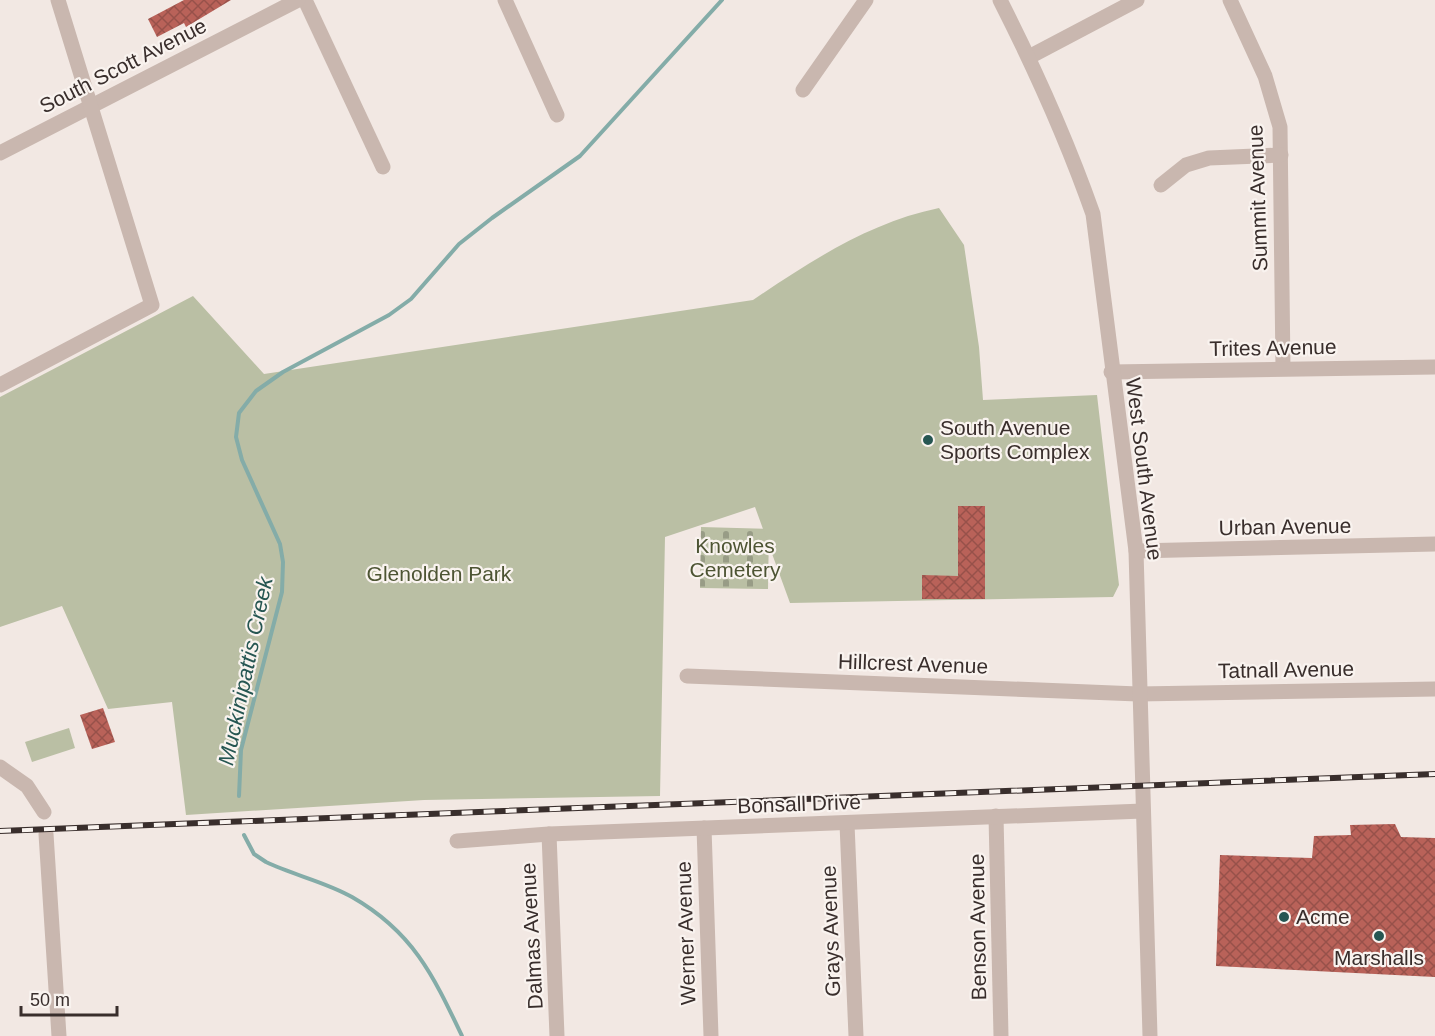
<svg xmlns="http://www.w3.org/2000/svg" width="1435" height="1036" viewBox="0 0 1435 1036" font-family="Helvetica,sans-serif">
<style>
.cemetery{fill:url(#cemetery-stones)}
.park{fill:#babfa4}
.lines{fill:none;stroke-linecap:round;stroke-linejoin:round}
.stream{stroke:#84aca8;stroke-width:4}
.building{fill:url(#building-cross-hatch)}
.minor{stroke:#c9b7af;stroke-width:15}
.tertiary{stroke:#c9b7af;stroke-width:15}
.rail-casing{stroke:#392e2c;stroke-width:6}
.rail{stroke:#f9f3ef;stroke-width:4;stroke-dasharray:11;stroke-linecap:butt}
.poi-dot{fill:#265652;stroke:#f9f3ef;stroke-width:2}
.labels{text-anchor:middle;stroke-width:4.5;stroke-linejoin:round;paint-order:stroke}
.street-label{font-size:21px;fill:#392e2c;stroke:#f9f3ef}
.poi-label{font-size:21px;fill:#392e2c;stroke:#f9f3ef;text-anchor:start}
.park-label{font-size:21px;fill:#4d5433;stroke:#f9f3ef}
.water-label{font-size:22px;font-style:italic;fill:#265652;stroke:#f9f3ef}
</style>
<defs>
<pattern id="cemetery-stones" width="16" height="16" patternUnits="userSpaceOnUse" patternTransform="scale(1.5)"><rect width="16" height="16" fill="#babfa4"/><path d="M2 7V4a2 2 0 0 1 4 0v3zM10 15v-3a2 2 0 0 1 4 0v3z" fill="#989c86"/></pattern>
<pattern id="building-cross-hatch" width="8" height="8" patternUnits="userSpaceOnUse" patternTransform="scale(1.5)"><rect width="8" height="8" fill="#b96259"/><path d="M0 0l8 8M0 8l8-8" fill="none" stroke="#97514a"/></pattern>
</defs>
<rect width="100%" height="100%" fill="#f2e8e3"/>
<polygon class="cemetery" points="701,527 769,529 768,589 700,588"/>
<g class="park">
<path d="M939,208l25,37 15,102 4,53 114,-5 22,190 -6,12 -323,6 -35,-96 -90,30 -5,259 -236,4 -238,15 -14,-113 -64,7 -46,-103 -62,21v-230l193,-101 71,78 489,-74c58,-39 117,-78 186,-92z"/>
<polygon points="69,728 75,748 32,762 25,742"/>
</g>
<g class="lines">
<g class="stream">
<polyline points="239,796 241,750 282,592 283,562 280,544 242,460 236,437 239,413 256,391 283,372 389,315 411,299 459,244 492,218 580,156 722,0"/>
<path d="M244,835l10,19 12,8c27,13 60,20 86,35 61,35 81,78 110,139"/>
</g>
</g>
<g class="building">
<polygon points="184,0 231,0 186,27 184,23 157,37 148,19"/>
<polygon points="958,506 985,506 985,599 922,599 922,575 958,576"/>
<polygon points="103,708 115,742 92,749 80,715"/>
<polygon points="1395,824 1401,837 1435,838 1435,977 1216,966 1220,855 1312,858 1314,836 1351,835 1350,825"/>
</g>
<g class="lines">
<g class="minor">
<polyline points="305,0 383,167"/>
<polyline points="505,0 557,115"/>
<polyline points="1230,0 1265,76 1280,127 1283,368"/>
<polyline points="1029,57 1137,0"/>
<polyline points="803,90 866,0"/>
<polyline points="0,153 298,0"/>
<polyline points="1161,185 1186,165 1209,158 1281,155"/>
<polyline points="1111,372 1435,367"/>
<polyline points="0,385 152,305 58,0"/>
<polyline points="1136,551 1435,544"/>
<polyline points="687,676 1138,694 1435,689"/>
<polyline points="0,767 27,786 44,812"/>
<polyline points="996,816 1001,1036"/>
<polyline points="847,824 856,1036"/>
<polyline points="704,828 711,1036"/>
<polyline points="46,834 59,1036"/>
<polyline points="549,834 557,1036"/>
<polyline points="457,841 549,834 1143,811"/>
</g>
<path class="tertiary" d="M1000,0c35,69 67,140 93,214l43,337 14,485"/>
<g class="rail-casing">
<polyline id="rail" points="0,831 1435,774"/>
</g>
<use href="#rail" class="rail"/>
</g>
<g class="poi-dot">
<circle cx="928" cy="440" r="6"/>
<circle cx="1284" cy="917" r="6"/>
<circle cx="1379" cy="936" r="6"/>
</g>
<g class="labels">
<g class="street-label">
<text transform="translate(123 66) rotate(-27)" y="7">South Scott Avenue</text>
<text transform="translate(1258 198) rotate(-92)" y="7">Summit Avenue</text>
<text transform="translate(1273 348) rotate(-1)" y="7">Trites Avenue</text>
<text transform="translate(1144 469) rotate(83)" y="7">West South Avenue</text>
<text transform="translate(1285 527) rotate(-1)" y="7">Urban Avenue</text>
<text transform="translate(913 664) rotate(2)" y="7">Hillcrest Avenue</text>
<text transform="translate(1286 670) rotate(-1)" y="7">Tatnall Avenue</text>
<text transform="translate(799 804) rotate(-2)" y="7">Bonsall Drive</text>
<text transform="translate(978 927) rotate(-91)" y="7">Benson Avenue</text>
<text transform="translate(831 931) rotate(-92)" y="7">Grays Avenue</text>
<text transform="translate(686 933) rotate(-92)" y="7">Werner Avenue</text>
<text transform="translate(532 936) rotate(-93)" y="7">Dalmas Avenue</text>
</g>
<g class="poi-label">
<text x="940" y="435">South Avenue<tspan x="940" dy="24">Sports Complex</tspan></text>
<text x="1296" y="924">Acme</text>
<text x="1379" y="965" text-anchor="middle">Marshalls</text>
</g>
<g class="park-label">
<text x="735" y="553">Knowles<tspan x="735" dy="24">Cemetery</tspan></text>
<text x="439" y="581">Glenolden Park</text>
</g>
<g class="water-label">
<text transform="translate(245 671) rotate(-78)" y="8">Muckinipattis Creek</text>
</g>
</g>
<path d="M21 1006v9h96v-9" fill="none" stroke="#392e2c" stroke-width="3"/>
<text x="30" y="1006" font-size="18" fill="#392e2c" stroke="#f9f3ef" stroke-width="4.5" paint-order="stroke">50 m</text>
</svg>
